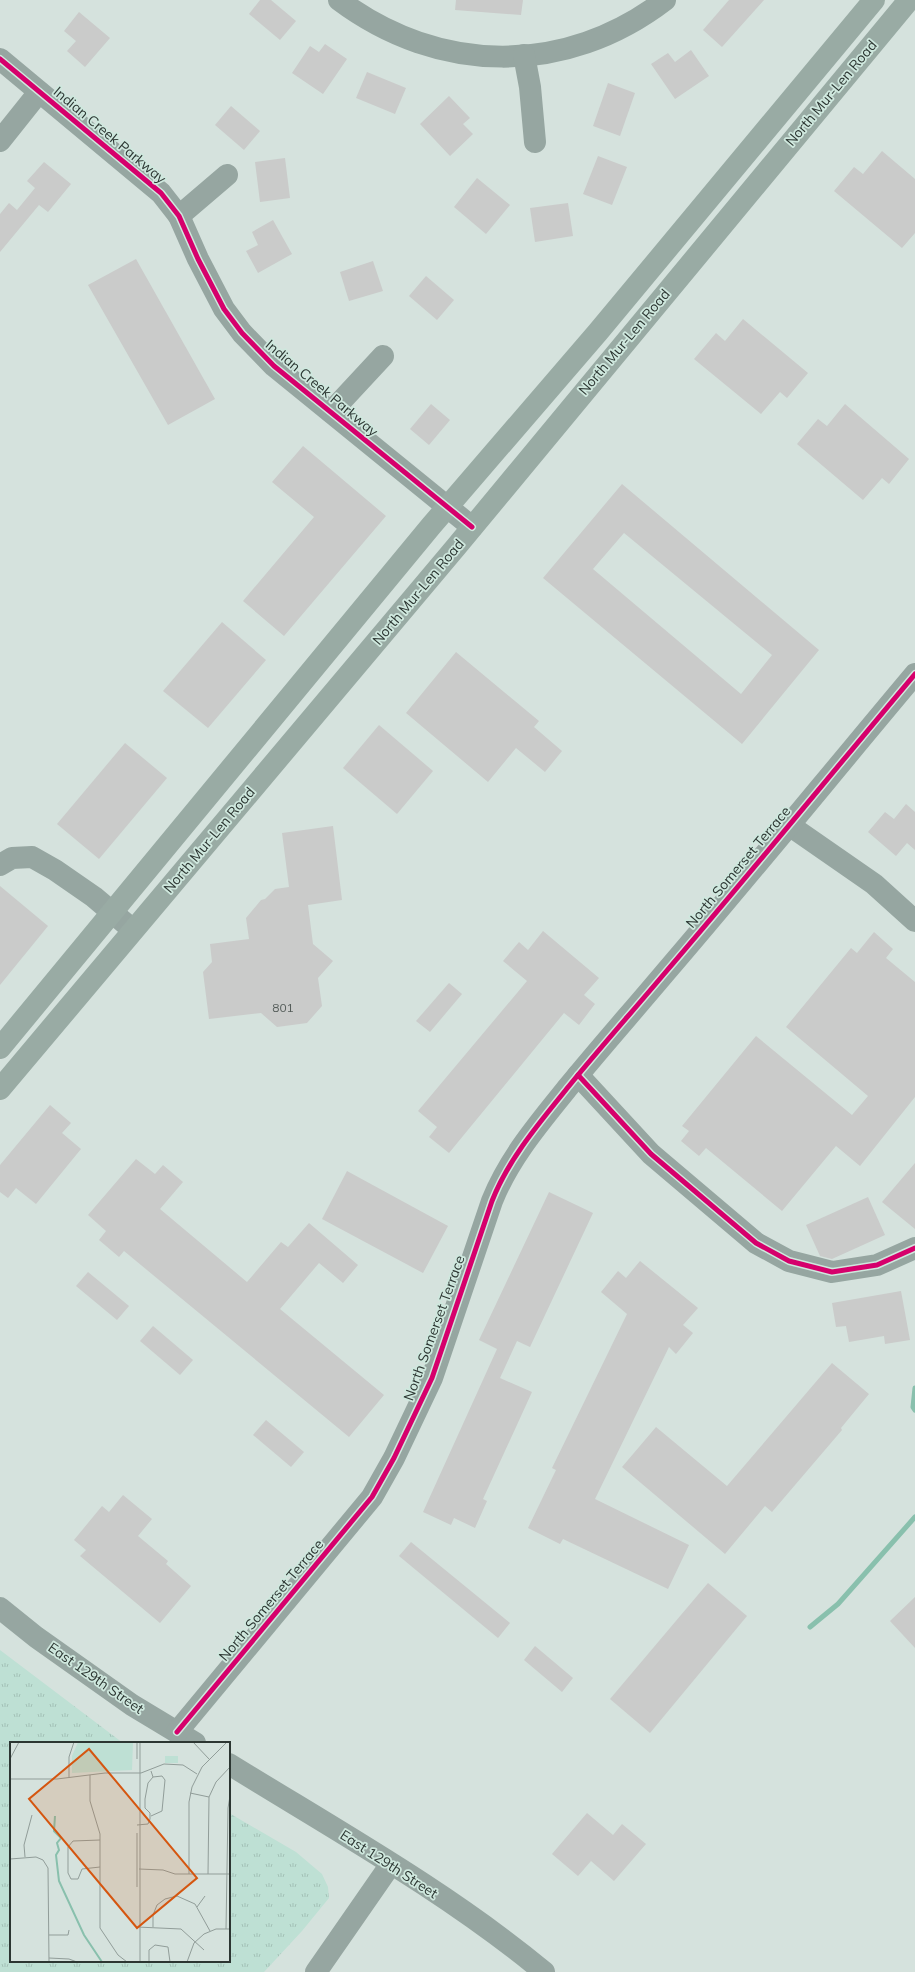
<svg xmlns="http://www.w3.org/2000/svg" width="915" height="1972" viewBox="0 0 915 1972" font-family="Mulish,sans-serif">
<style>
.grass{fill:url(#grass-tufts)}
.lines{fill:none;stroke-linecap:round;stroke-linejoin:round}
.stream{stroke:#89c0ad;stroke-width:5}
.building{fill:#cacbca;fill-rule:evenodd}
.minor{stroke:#96a6a1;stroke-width:22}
.major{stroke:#99aba4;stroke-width:22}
.cycleway-casing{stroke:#cfe8de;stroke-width:8}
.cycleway{stroke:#d6006c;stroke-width:5}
.labels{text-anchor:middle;stroke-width:3.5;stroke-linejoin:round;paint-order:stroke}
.number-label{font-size:12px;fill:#545c59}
.street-label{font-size:14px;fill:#2c3632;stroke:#cfe8de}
.inset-river{fill:none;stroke:#89c0ad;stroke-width:2}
.inset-road{fill:none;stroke:#919d99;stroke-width:1}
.view{fill:#d55610;fill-opacity:0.15;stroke:#d55610;stroke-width:2}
.inset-edge{fill:none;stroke:#2c3632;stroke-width:2}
</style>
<defs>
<pattern id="grass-tufts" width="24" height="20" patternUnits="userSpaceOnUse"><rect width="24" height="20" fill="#bee0d4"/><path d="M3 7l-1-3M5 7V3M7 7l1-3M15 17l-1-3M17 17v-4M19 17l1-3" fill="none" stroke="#a3c1b6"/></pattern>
</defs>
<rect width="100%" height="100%" fill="#d5e2dd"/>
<polygon class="grass" points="0,1650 123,1743 11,1743 11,1961 229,1961 229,1813 296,1852 322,1874 328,1887 329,1898 302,1931 264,1972 0,1972"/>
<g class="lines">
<g class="stream">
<polyline points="915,1388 913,1407 915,1410"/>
<polyline points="810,1627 838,1604 915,1517"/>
</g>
</g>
<g class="building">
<polygon points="260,0 271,0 296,21 280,40 249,14"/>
<polygon points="456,0 523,0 521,15 455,10"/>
<polygon points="729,0 764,0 722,47 703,30"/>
<polygon points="79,12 110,38 85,67 67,51 76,41 64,31"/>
<polygon points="325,44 347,59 323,94 292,73 310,46 319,52"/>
<polygon points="691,50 709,76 675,99 651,64 668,53 675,62"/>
<polygon points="367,72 406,88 395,114 356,98"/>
<polygon points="608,83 635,93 620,136 593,126"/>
<polygon points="449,96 470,118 463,124 473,134 450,156 420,124"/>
<polygon points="231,106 260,131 244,150 215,125"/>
<polygon points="882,151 915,179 915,233 902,248 834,191 854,167 863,174"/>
<polygon points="598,156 627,167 612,205 583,194"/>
<polygon points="285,158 290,198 260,202 255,162"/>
<polygon points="44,162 71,184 48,212 39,205 0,252 0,214 9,203 17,210 35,188 27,181"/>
<polygon points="477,178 510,205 486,234 454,207"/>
<polygon points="568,203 573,236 535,242 530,208"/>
<polygon points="273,220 292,254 258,273 246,251 258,245 252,232"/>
<polygon points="136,259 215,399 168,425 88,285"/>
<polygon points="373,261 383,291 349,301 340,272"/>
<polygon points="426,276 454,300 437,320 409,296"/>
<polygon points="743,319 808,373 787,398 780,392 761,414 694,359 716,333 725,341"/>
<polygon points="431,404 450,420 429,445 410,429"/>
<polygon points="845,404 909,459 889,484 882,478 863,500 797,444 818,419 827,426"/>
<polygon points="303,446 386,516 284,636 243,601 314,517 272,482"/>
<path d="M622,484l197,166 -77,94 -199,-166zM624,533l148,122 -31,39 -148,-125z"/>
<polygon points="222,622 266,660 208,728 163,691"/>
<polygon points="456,652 539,721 534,727 562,751 545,772 516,748 488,782 406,713"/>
<polygon points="379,725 433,771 397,814 343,768"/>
<polygon points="125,743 167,778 99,859 57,824"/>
<polygon points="906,804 915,812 915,850 907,843 896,856 868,832 885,812 894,819"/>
<polygon points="333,826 342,900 308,905 313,944 333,961 318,978 322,1006 307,1023 277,1027 261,1013 209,1019 203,972 212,962 210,944 249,939 246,918 261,900 265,899 275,889 289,887 282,833"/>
<polygon points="0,886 48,926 0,985"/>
<polygon points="543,931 599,978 584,995 595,1004 579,1025 564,1013 449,1153 429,1137 437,1127 418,1111 527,981 503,961 519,942 528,950"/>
<polygon points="874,932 893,949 886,958 915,982 915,1097 860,1166 836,1146 782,1211 706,1148 699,1156 681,1141 689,1131 682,1126 756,1036 852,1115 868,1096 786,1027 851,948 857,953"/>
<polygon points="449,983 462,994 430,1032 416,1021"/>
<polygon points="50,1105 71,1123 62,1133 81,1149 36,1204 16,1188 8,1198 0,1192 0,1165"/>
<polygon points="136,1159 155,1174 163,1165 183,1182 160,1209 247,1282 281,1242 288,1247 309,1223 358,1265 343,1283 319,1263 280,1309 384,1395 349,1437 124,1251 119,1257 99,1240 106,1231 88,1215"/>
<polygon points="915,1163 915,1229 882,1202"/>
<polygon points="347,1171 448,1226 423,1273 322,1219"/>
<polygon points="549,1192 593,1213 530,1347 517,1341 500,1378 532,1392 483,1499 487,1501 475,1528 454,1518 451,1525 423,1512 497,1349 479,1340"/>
<polygon points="868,1197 885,1235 832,1259 820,1256 806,1225"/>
<polygon points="640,1261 698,1308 683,1325 693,1333 676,1354 669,1347 595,1499 689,1545 668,1589 563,1539 560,1544 528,1528 556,1470 552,1468 627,1314 601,1292 618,1271 626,1278"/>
<polygon points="88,1272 129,1306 117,1320 76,1286"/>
<polygon points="901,1291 910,1340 885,1344 884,1336 849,1342 846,1326 836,1327 832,1303"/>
<polygon points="153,1326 193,1360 180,1375 140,1341"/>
<polygon points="832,1363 869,1394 841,1428 842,1430 772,1512 765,1506 725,1554 622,1467 656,1427 727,1486"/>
<polygon points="266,1420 304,1452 291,1467 253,1435"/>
<polygon points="123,1495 152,1519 138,1536 168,1561 166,1564 191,1586 160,1623 80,1556 86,1550 74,1540 102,1506 109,1512"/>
<polygon points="411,1542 510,1623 498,1638 399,1556"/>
<polygon points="708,1583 747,1616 650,1733 610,1699"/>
<polygon points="915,1597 915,1648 890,1621"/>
<polygon points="535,1646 573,1678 562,1692 524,1660"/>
<polygon points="587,1813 613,1835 622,1824 646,1844 614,1881 591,1861 578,1876 552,1854"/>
</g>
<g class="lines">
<g class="minor">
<path d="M339,0c100,75 227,76 326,0"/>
<polyline points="524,55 530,87 535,142"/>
<polyline points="0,59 161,193 179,216 198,259 224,309 242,333 274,366 472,527"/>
<polyline points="0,141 39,92"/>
<polyline points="179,216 227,175"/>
<polyline points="331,412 383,356"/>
<polyline points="789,825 874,884 915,921"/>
<polyline points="0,865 12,858 32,857 55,870 94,897 133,930"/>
<polyline points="578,1075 651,1154 756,1243 789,1261 832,1272 877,1265 915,1248"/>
<polyline points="0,1608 36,1637 132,1705 195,1743"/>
<path d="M177,1732l195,-235 22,-39 38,-80 60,-177c17,-43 48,-79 77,-115 31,-38 63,-74 95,-112 85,-99 167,-200 251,-300"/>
<path d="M229,1764c105,65 220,129 315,208"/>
<polyline points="316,1972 391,1864"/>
</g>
<g class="major">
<polyline points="0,1048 431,526 598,332 874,0"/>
<polyline points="0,1089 456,547 909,0"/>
</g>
<g class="cycleway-casing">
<g id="cycleway">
<polyline points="0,59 161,193 179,216 198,259 224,309 242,333 274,366 472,527"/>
<polyline points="578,1075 651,1154 756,1243 789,1261 832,1272 877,1265 915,1248"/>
<path d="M177,1732l195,-235 22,-39 38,-80 60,-177c17,-43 48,-79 77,-115 31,-38 63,-74 95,-112 85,-99 167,-200 251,-300"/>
</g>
</g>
<use href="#cycleway" class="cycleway"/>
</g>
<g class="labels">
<g class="number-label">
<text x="283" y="1012">801</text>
</g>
<g class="street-label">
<text transform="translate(831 93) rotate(-50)" y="5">North Mur-Len Road</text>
<text transform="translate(110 135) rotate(40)" y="5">Indian Creek Parkway</text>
<text transform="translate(624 342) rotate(-50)" y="5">North Mur-Len Road</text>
<text transform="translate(322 388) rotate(40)" y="5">Indian Creek Parkway</text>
<text transform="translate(418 592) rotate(-50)" y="5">North Mur-Len Road</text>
<text transform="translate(209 840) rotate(-50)" y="5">North Mur-Len Road</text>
<text transform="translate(738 867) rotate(-50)" y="5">North Somerset Terrace</text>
<text transform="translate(434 1328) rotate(-70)" y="5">North Somerset Terrace</text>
<text transform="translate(271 1600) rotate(-50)" y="5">North Somerset Terrace</text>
<text transform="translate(96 1678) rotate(35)" y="5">East 129th Street</text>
<text transform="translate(389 1864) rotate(33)" y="5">East 129th Street</text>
</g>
</g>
<g transform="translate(10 1742)">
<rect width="220" height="220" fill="#d5e2dd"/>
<path d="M68,0h55l-1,28 -60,3v-17zM155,14h13v7h-13z" fill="#bee0d4"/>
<path class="inset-river" d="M45,74l-1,15 7,7 -4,5 2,7 -3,5 3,26 25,54 18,27"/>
<path class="inset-road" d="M127,0v17M183,0l16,17M0,17l9,-17M80,33v26l10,33v94l18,27 9,7M59,36v-21l5,-15M0,37h47l48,-6h36l23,-9 19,1 14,9M180,51l19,4M141,74l11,-5 3,-31 -3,-4 -9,1M127,83l11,-1 2,-5v-6l-5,-5v-9l3,-16 5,-6 -2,-6M127,91v54M90,98l-27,1 -5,6v26l3,6h7l4,-10 18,-2M15,115l-1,-12 8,-30M0,117l26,-2 7,3 5,8 1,94M129,127l24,1 12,4h55M179,132v-72l3,-15 10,-20 25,-25M198,132l1,-77 7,-15 14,-15M187,165l8,-11M127,185l44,2 23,21M143,185v-12l4,-10 8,-6 12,-3 18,8 15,27M216,187l2,-121 2,-12M39,193h19l1,-5M39,216l20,1 8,3M130,220v-220M139,220v-12l6,-5 13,2 2,15M177,220l7,-19 10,-9 12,-5h14"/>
<path class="view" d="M79,7l108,129 -60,50 -108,-129z"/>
<rect width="220" height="220" class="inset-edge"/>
</g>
</svg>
